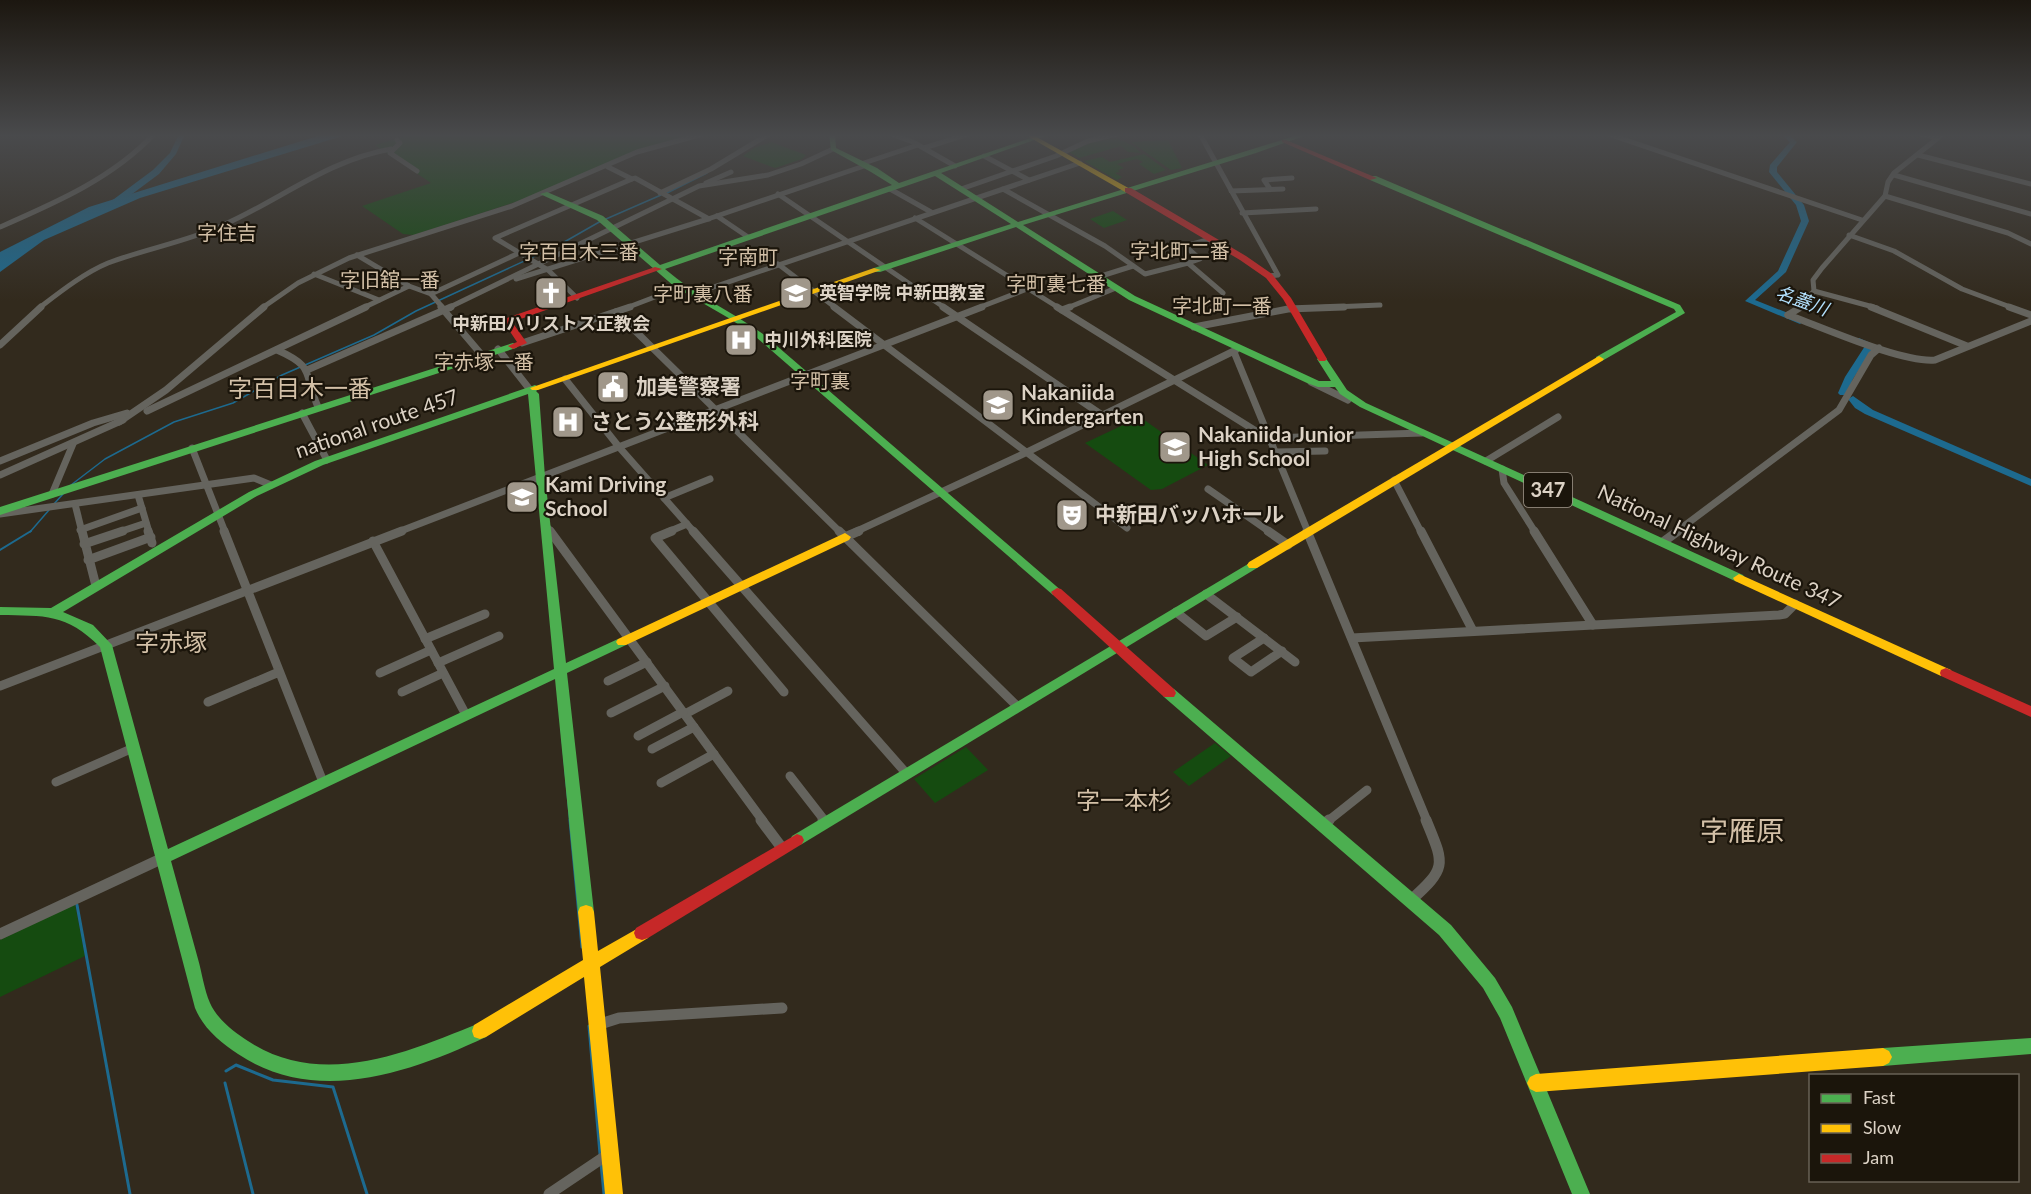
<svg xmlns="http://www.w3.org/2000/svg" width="2031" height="1194" viewBox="0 0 2031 1194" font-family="Lato,'Noto Sans JP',sans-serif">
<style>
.green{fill:#154b10}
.water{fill:#1d6a8f}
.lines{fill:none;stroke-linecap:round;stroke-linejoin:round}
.stream-far2{stroke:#1d6a8f;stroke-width:1.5}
.stream-far1{stroke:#1d6a8f;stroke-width:2}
.stream{stroke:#1d6a8f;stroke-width:3}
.river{fill:#1d6a8f;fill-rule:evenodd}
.street-far3{stroke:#65645e;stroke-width:5}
.street-far2{stroke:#65645e;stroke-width:7}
.street-far1{stroke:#65645e;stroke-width:9}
.street{stroke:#65645e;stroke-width:11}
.fast{fill:#4caf50;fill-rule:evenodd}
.slow{fill:#ffc107;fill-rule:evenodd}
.jam{fill:#c62828;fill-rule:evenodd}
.labels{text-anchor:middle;stroke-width:4.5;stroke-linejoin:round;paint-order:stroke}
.far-poi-label{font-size:18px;font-weight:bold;fill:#dcd2c5;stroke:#1b150b;text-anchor:start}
.far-water-label{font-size:18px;font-style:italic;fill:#b3e1fe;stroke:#1b150b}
.far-quarter-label{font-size:20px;fill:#d3c0a7;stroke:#1b150b}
.shield{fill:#1b150b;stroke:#a2998d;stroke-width:1.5}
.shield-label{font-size:20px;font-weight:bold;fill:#dcd2c5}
.poi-label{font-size:21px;font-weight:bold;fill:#dcd2c5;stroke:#1b150b;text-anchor:start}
.street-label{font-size:21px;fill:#dcd2c5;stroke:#1b150b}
.quarter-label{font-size:24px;fill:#d3c0a7;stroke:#1b150b}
.near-quarter-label{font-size:28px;fill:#d3c0a7;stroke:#1b150b}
</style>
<rect width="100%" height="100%" fill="#322a1d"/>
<g class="green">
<polygon points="413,134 707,134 621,159 549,191 414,235 403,234 362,206 431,183 375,145"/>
<polygon points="1116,138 1134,146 1141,153 1128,152 1121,146 1079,158 1069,152 1093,142"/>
<polygon points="1168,140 1182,168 1171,170 1131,142"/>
<polygon points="771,142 806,155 802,159 775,168 743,156 754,148"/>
<polygon points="1144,154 1166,170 1154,174 1139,164 1143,162 1137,159 1117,164 1124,168 1118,170 1120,172 1115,173 1122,177 1117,180 1084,161 1102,157 1110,162"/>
<polygon points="1113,211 1127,220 1104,228 1090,219"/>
<polygon points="1140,417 1208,465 1162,489 1151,490 1085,443"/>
<polygon points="1215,743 1231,756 1189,786 1173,772"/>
<polygon points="966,747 988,770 935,803 914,779"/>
<polygon points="75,904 85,956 0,997 0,940"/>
</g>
<polygon class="water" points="324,134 349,134 140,198 44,240 0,272 0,252 89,207"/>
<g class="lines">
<g class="stream-far2">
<polyline points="667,193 707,173"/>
<polyline points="606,219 661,195"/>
<polyline points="71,485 105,459 174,422 233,403 282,375 374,335 416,311 559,245 601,221"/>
<polyline points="53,505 63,494"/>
<polyline points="30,532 49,510"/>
</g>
<g class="stream-far1">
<polyline points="0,550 31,531"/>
<polyline points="554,649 556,666"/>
<polyline points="557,680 570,821"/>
</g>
<g class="stream">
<polyline points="570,820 582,947"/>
<polyline points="77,905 130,1194"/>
<polyline points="589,1026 600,1154"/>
<polyline points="226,1071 236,1065 273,1080 333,1087 367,1194"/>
<polyline points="225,1083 253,1194"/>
<polyline points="601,1163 604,1194"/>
</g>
<g class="river">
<polygon points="179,134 185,134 176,154 159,174 116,206 110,206 110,202 153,170 170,153"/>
<polygon points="1781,134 1788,134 1797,142 1777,167 1777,172 1804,205 1809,221 1786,272 1755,300 1803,319 1804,321 1800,324 1745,301 1778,271 1801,221 1796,205 1769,172 1770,165 1790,142"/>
<polygon points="1859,338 1875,345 1853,379 1846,395 1840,395 1838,393 1845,377 1865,346 1854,341"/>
<polygon points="1853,396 1873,410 2031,479 2031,486 1865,414 1855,408 1848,399"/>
</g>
<g class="street-far3">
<polyline points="891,134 913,142 955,166"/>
<polyline points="1200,134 1278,275 1269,276"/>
<polyline points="1608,134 1862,220"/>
<polyline points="1921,134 1938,138"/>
<polyline points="397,140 400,143 390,153 417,171"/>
<polyline points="924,148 968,134"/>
<polyline points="1918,155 2031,184"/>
<polyline points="984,156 1029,180"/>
<polyline points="861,164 918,145"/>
<polyline points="608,167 632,179 635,178 709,219"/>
<polyline points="1894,175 2031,214"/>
<polyline points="706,183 731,172"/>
<polyline points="890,189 931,212"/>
<polyline points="961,189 1056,156 1088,141 1117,134"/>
<polyline points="1003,189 1105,246 1145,274 1188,263 1223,293"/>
<polyline points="1270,189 1264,180 1292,178"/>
<polyline points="1231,191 1283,189"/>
<polyline points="660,193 711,169 769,134"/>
<polyline points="778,194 945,308"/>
<polyline points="1885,196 2008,233 2031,244"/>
<polyline points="1242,213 1316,209"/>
<polyline points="717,216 748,237"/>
<polyline points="915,218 1059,308"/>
<path d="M0,227c55,-24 113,-49 154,-93"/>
<polyline points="1849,235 1894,251 1962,289 2013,308"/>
<polyline points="357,255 409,286 431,294 443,308"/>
<polyline points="1188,263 1200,259 1185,246 1211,239"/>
<polyline points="778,264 836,308"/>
<polyline points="314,274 379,300"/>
<polyline points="1098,277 1133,266"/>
<polyline points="516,279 708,219 864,166"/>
<polyline points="1814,291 1877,308"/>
<polyline points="431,294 519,253"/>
<polyline points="693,294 1080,163"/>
<polyline points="577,298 548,270 495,238 632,179"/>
<path d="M39,308c21,-16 45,-35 69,-45 37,-14 77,-21 113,-37 58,-25 106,-66 170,-77"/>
<polyline points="262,308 298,283 349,258 512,206 637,152 703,134"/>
<polyline points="363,308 409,286"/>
<polyline points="448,308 699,186 768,175 801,164 833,149"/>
<polyline points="626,308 681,287"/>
<polyline points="978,308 1027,289"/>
<polyline points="1067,308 1116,288"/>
<polyline points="1309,308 1380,305"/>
<polyline points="1799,308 1814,291 1813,280 1822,268 1885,196 1888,182 1894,173 1943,134"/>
</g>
<g class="street-far2">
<polyline points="441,307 481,354"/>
<polyline points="834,307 1127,528"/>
<polyline points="943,307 1102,415"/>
<polyline points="1057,307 1264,436 1270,438 1422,433"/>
<polyline points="1871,307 1967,346"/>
<polyline points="2009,307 2031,315"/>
<polyline points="1062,310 1070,307"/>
<polyline points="616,312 840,532"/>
<path d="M1788,315c34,12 114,48 147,45l96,-39"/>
<polyline points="1788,315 1801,307"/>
<polyline points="1194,327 1288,309 1344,307"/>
<polyline points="522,343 630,307"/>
<polyline points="0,345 41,307"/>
<polyline points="498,349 531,391"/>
<path d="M277,350c39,17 26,23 41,57"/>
<polyline points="1234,352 1308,532"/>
<polyline points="307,370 451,307"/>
<polyline points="565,379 619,447 694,532"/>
<polyline points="1311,382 1348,400"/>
<polyline points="147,411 366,307"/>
<polyline points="302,413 327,460"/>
<polyline points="119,422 166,390 264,307"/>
<polyline points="192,448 225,532"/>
<polyline points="1276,452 1325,451"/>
<polyline points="0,461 93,423 127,413"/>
<polyline points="1486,461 1558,417"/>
<polyline points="1502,469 1504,483 1535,532"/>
<polyline points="0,475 123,420"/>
<polyline points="1394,480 1421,532"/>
<polyline points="1208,489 1270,532"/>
<polyline points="52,494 73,444"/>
<polyline points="138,495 149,532"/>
<polyline points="664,498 710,479"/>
<polyline points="75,504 82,532"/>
<polyline points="0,514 254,478 271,485"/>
<polyline points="547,527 551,532"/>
<polyline points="80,530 142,508"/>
<polyline points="119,532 146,523"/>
<polyline points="398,532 982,307"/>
<polyline points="668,532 687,524"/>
<polyline points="855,532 1021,455 1236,350"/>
<polyline points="1676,532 1839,410 1871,355 1879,348"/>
</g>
<g class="street-far1">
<polyline points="82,531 96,586"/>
<polyline points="148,531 152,543"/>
<polyline points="224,531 323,782"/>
<polyline points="550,531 763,821"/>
<polyline points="672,531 655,538 784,692"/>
<polyline points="693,531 906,773"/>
<polyline points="839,531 1018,707"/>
<polyline points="1268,531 1288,545"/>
<polyline points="1307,531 1427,821"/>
<polyline points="1421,531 1473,631"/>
<polyline points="1534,531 1593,625"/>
<polyline points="845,537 859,531"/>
<polyline points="373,541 466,715"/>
<polyline points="1663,542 1678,531"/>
<polyline points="84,544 123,531"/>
<polyline points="88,560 151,537"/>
<polyline points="1206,594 1295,662"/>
<polyline points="1176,612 1206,636 1237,617"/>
<polyline points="1264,638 1233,658 1251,672 1282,651"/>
<polyline points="1352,638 1779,615 1785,614 1795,604"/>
<polyline points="425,639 485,614"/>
<polyline points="438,663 499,636"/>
<polyline points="380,673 431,650"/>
<polyline points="608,681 647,662"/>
<polyline points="0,686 402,531"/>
<polyline points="402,692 443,673"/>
<polyline points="208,702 279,672"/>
<polyline points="611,713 665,686"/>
<polyline points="685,714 728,691"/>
<polyline points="638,736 683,712"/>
<polyline points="652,749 694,727"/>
<polyline points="790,776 825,821"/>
<polyline points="56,782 133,748"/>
<polyline points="661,783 714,754"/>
<polyline points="1328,821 1367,790"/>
</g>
<g class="street">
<polyline points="761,820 782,848"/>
<polyline points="823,820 825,822"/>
<polyline points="1323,825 1329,820"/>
<path d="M1411,900c37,-33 33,-36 15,-80"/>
<polyline points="0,934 163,858"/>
<polyline points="597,1025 619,1018 782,1008"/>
<polyline points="549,1194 610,1153"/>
</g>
<g class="fast">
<path d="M829,134h6l1,14 41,20 22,15 143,-49h9l-110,39 77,49 283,-88h9l-54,19 -233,72 112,71 184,85h12l-14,-22 5,-3 3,1 22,33 19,13 377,172 2,3 -6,4 -4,-1 -375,-174 -20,-13 -5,-7h-17l-11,-4 -178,-83 -113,-73 -136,45h-6v-4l137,-44 -76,-48 -270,93c30,26 66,42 98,65l300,258 -2,3h-8l-296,-257 -25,-18 -57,-33 -78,-67 -57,-26 7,-2 56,24 57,49 232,-80 -21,-13 -40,-22z"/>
<polygon points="1370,176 1376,176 1680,305 1685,313 1602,361 1596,361 1596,357 1676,312 1674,309 1370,180"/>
<polygon points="513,343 518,346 516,348 0,515 0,507"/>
<path d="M535,385l5,3 -4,3 3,3 6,83 21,186 52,-24h8l2,3 -2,3 -59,28 27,239 -2,5 -6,2 -6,-2 -2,-5 -23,-233 -384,182c9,33 18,65 27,98 4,14 6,30 12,44 7,16 24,29 38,38 75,49 159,11 232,-18l6,2 2,6 -2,6c-77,36 -170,69 -248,17 -17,-11 -35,-26 -43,-46l-95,-361c-34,-34 -55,-31 -100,-32v-8l51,1 198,-116 66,-31zM528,394l26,275 -386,180 -56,-204 -19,-20 -30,-13 194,-116 66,-31z"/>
<polygon points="1253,561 1259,565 1257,568 802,844 797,846 792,844 790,840 792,836"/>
<polygon points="1169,688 1174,689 1451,925 1495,978 1512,1007 1590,1194 1572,1194 1500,1018 1483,988 1439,935 1164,697 1162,693 1164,689"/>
<polygon points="2031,1038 2031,1054 1883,1066 1877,1063 1874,1057 1877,1051 1883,1048"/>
</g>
<g class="slow">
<polygon points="1029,135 1033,135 1132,190 1125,192 1029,137"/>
<polygon points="874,268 881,270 538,390 532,390 530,388"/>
<polygon points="1599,356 1604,359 1602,361 1257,568 1249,568 1247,565 1249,562"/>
<polygon points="845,533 851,537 849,540 626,645 618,645 616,642 618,639"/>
<polygon points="1739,574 1951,670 1952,673 1951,676 1941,676 1735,581 1733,578"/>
<polygon points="586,905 592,907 594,912 598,951 642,926 648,928 650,933 648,938 600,967 623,1194 605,1194 584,977 486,1037 480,1039 474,1037 472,1031 474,1025 583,960 578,912 580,907"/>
<polygon points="1883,1048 1889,1051 1892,1057 1889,1063 1883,1066 1536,1092 1530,1089 1527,1083 1530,1077 1536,1074"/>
</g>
<g class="jam">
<polygon points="1282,140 1286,140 1377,178 1370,180 1282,142"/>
<polygon points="1125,188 1131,188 1246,256 1272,274 1291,298 1327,359 1325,361 1319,361 1283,299 1266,278 1240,260 1125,192"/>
<polygon points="655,267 662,269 512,322 527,343 513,349 508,346 517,342 503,321 504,319"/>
<polygon points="1057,588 1061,589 1174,689 1176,693 1174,697 1164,697 1053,595 1051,592"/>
<polygon points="1946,668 2031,706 2031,717 1941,676 1940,673 1941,670"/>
<polygon points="797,834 802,836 804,840 802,844 648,938 642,940 636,938 634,933 636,928"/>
</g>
</g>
<linearGradient id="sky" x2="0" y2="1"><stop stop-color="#1c1710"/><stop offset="0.45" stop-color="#494a4c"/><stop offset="1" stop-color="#494a4c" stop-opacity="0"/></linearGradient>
<rect width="2031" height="301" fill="url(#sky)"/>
<defs>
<g id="church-square" transform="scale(1.725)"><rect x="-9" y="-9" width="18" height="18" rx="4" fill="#a0978a" stroke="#1b150b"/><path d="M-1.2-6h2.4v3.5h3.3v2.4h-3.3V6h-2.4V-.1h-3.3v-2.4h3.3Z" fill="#fff"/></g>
<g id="school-square" transform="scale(1.725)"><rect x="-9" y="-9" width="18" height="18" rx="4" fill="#a0978a" stroke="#1b150b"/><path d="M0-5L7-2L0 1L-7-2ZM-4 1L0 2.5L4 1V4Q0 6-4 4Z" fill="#fff"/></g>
<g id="hospital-square" transform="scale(1.725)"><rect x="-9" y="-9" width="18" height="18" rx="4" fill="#a0978a" stroke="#1b150b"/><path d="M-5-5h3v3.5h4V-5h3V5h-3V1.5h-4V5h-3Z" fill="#fff"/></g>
<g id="civic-square" transform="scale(1.725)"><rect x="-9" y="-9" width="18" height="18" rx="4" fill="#a0978a" stroke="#1b150b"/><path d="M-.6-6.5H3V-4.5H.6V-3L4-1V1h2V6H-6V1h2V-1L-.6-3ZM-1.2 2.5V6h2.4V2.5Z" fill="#fff"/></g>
<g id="theatre-square" transform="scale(1.725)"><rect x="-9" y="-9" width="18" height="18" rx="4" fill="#a0978a" stroke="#1b150b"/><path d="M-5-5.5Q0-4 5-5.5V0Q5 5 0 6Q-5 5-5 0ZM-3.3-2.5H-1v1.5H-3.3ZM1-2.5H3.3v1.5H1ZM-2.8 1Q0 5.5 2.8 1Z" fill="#fff"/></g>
</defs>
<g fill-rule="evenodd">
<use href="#church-square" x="551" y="293"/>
<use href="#school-square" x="796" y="293"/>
<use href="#hospital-square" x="741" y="340"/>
<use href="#civic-square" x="613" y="387"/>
<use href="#school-square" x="998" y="405"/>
<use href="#hospital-square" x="568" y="422"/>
<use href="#school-square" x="1175" y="447"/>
<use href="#school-square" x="522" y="497"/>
<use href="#theatre-square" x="1072" y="515"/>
</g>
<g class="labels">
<g class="far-poi-label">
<text x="819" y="299">英智学院 中新田教室</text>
<text x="551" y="330" text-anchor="middle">中新田ハリストス正教会</text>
<text x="764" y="346">中川外科医院</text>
</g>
<g class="far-water-label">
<text transform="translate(1802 301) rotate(20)" y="6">名蓋川</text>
</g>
<g class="far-quarter-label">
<text x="227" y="240">字住吉</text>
<text x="1180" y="258">字北町二番</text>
<text x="579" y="259">字百目木三番</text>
<text x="748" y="264">字南町</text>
<text x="390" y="287">字旧舘一番</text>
<text x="1056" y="291">字町裏七番</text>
<text x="703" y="301">字町裏八番</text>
<text x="1222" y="313">字北町一番</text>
<text x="484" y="369">字赤塚一番</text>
<text x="820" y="388">字町裏</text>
</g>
<rect class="shield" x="1524" y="473" width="48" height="34" rx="4.5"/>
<g class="shield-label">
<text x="1548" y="497">347</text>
</g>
<g class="poi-label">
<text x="636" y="394">加美警察署</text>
<text x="1021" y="400">Nakaniida<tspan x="1021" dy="24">Kindergarten</tspan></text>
<text x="591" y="429">さとう公整形外科</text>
<text x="1198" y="442">Nakaniida Junior<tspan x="1198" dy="24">High School</tspan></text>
<text x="545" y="492">Kami Driving<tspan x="545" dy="24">School</tspan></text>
<text x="1095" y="522">中新田バッハホール</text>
</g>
<g class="street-label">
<text transform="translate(377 424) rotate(-19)" y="7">national route 457</text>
<text transform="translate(1719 547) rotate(25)" y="7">National Highway Route 347</text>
</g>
<g class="quarter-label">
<text x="300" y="397">字百目木一番</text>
<text x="171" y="651">字赤塚</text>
<text x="1124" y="809">字一本杉</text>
</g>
<g class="near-quarter-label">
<text x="1742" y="841">字雁原</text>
</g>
</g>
<rect x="1809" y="1074" width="210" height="108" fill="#1b150b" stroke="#686155" stroke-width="1.5"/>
<rect x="1821" y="1094" width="30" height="9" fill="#4caf50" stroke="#686155" stroke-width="1.5"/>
<text x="1863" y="1104" font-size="18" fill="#dcd2c5">Fast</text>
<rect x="1821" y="1124" width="30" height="9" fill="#ffc107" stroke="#686155" stroke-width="1.5"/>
<text x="1863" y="1134" font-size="18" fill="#dcd2c5">Slow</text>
<rect x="1821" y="1154" width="30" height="9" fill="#c62828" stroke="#686155" stroke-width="1.5"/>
<text x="1863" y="1164" font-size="18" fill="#dcd2c5">Jam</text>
</svg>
